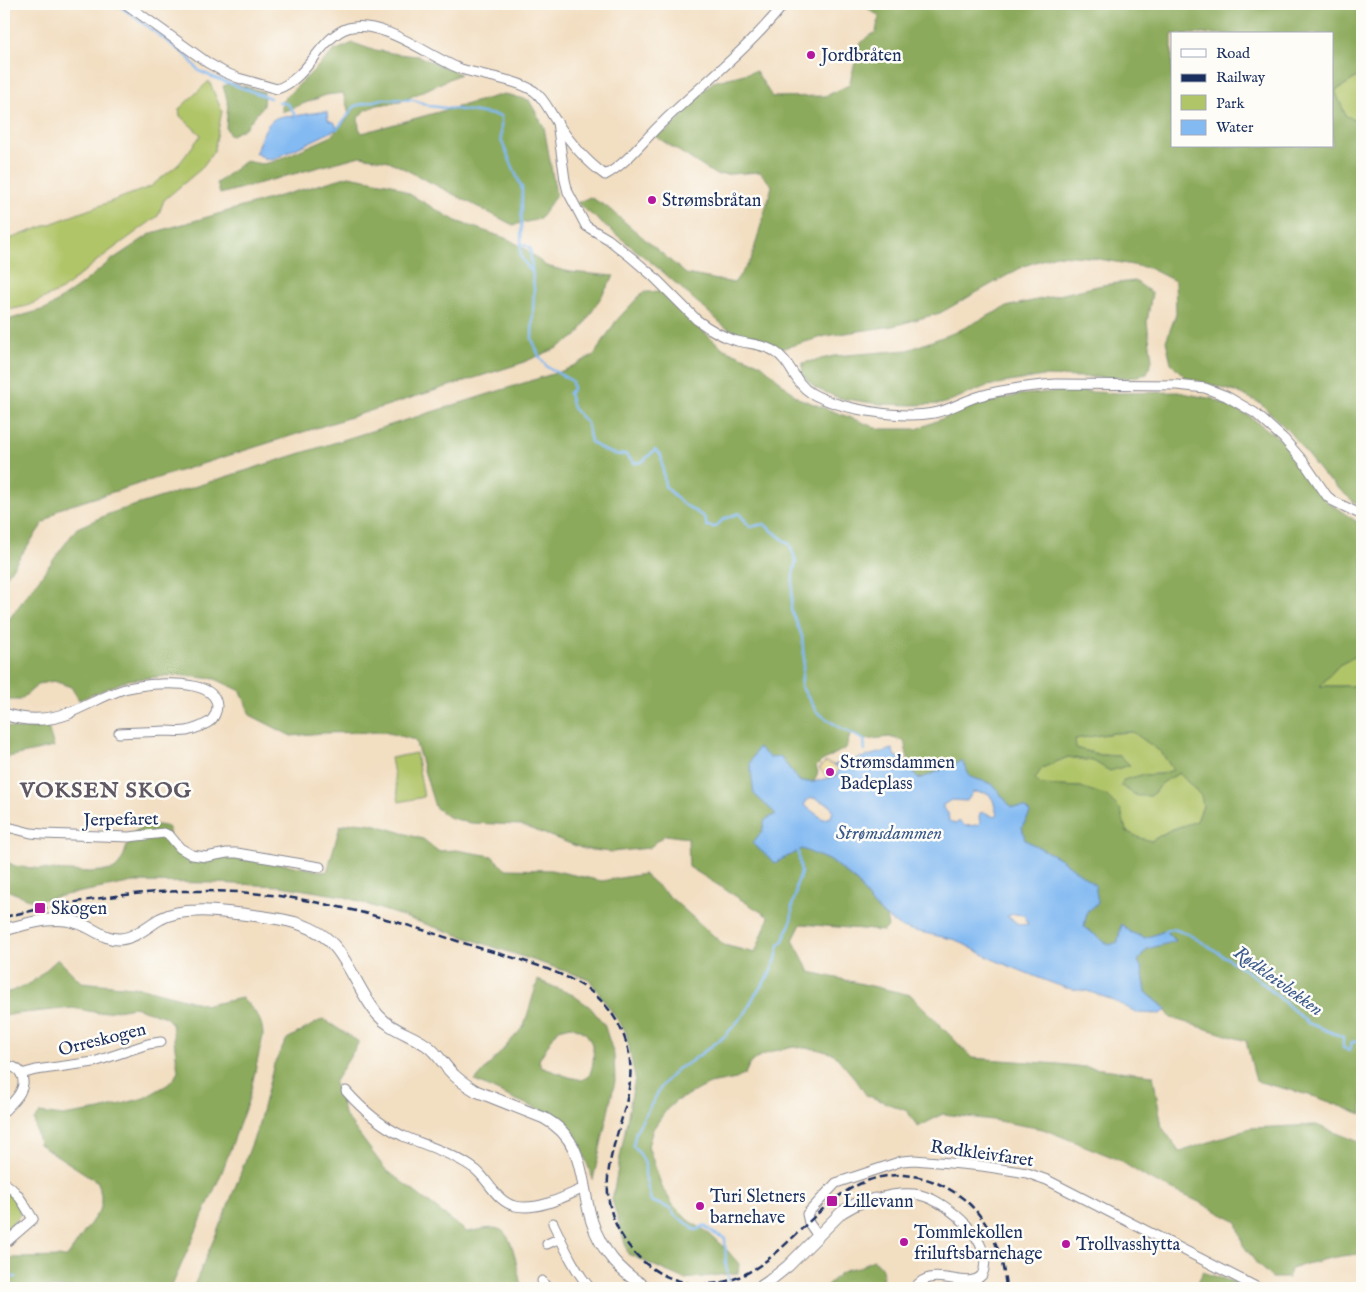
<svg xmlns="http://www.w3.org/2000/svg" width="1366" height="1292" viewBox="0 0 1366 1292" font-family="'IM FELL English',serif">
<style>
.green{fill:#b0c468;stroke:#667a63}
.forest{fill:#8caa5c;stroke:#546c5d;fill-rule:evenodd}
.sand{fill:#eeda9e;stroke:#84847e}
.water{fill:#83baf2;stroke:#4f74a8;fill-rule:evenodd}
.lines{fill:none;stroke-linecap:round;stroke-linejoin:round}
.stream{stroke:#83baf2;stroke-width:2.5}
.minor-casing{stroke:#868690;stroke-width:11}
.tertiary-casing{stroke:#868690;stroke-width:13}
.minor{stroke:#fff;stroke-width:9}
.tertiary{stroke:#fff;stroke-width:11}
.rail{stroke:#1b2f5e;stroke-width:2.5;stroke-dasharray:8 4;stroke-linecap:butt}
.poi-dot{fill:#b5179e;stroke:#fdfcf7;stroke-width:2}
.labels{text-anchor:middle;stroke-width:5;stroke-linejoin:round;paint-order:stroke}
.poi-label{font-size:18px;fill:#1b2f5e;stroke:#fdfcf7;text-anchor:start}
.street-label{font-size:18px;fill:#1b2f5e;stroke:#fdfcf7}
.water-label{font-size:19px;font-style:italic;fill:#3a598a;stroke:#fdfcf7}
.district-label{font-size:22px;font-weight:bold;letter-spacing:1px;fill:#605864;stroke:#fdfcf7}
</style>
<rect width="100%" height="100%" fill="#fdfcf7"/>
<filter id="ink" filterUnits="userSpaceOnUse"><feTurbulence type="fractalNoise" baseFrequency=".02" numOctaves="2"/><feDisplacementMap in="SourceGraphic" scale="10" xChannelSelector="R" yChannelSelector="G"/><feConvolveMatrix kernelMatrix="1 2 1 2 8 2 1 2 1" color-interpolation-filters="sRGB"/></filter>
<filter id="wash" filterUnits="userSpaceOnUse"><feTurbulence type="fractalNoise" baseFrequency=".0096" numOctaves="4" result="noise"/><feDisplacementMap in="SourceGraphic" scale="20" xChannelSelector="R" yChannelSelector="G"/><feGaussianBlur stdDeviation="1.12" result="paint"/><feColorMatrix in="noise" values="0 0 0 0 0 0 0 0 0 0 0 0 0 0 0 0 0 1.4 0 .05"/><feComposite in="paint" operator="in"/></filter>
<g filter="url(#wash)">
<rect width="100%" height="100%" fill="#f2dec1"/>
<g class="green">
<polygon points="1362,74 1362,122 1346,116 1335,91"/>
<polygon points="209,81 222,111 214,151 201,169 164,200 158,216 98,260 62,290 27,306 4,311 4,241 150,187 179,164 201,135 180,116 179,109"/>
<polygon points="1362,653 1362,682 1356,686 1320,686 1339,665"/>
<polygon points="1133,732 1162,753 1173,770 1161,774 1141,775 1151,796 1162,783 1179,773 1202,796 1203,806 1197,821 1170,830 1151,841 1140,839 1126,831 1121,810 1081,787 1041,785 1035,779 1042,768 1068,757 1093,761 1110,771 1120,756 1101,755 1076,748 1075,739 1114,733"/>
<polygon points="416,753 424,797 399,802 391,758"/>
<polygon points="4,1189 7,1189 17,1203 20,1214 4,1234"/>
</g>
<g class="forest">
<path d="M866,4h496v70l-27,17 11,25 16,6v385l-8,-5 -31,-27 -32,-41 -31,-31 -21,-10 -54,-16 -14,-14 -5,-22 10,-27 -1,-33 -26,-13 -61,-11 -32,-2 -32,11 -84,47 -47,13 -67,10 -42,12 -22,-2 -38,-20 -61,-54 -86,-69 13,-6 17,10 79,67 48,9 17,-23 21,-74 -12,-14 -44,3 -61,-39 13,-6 9,-8 22,-27 14,-13 43,-11 16,26 54,-1 23,-11 11,-41 7,-7 9,-5 3,-16 -13,-9zM1172,34h160v112h-160z"/>
<polygon points="353,43 370,49 397,54 418,56 460,74 400,102 377,105 364,111 358,118 359,128 362,133 504,94 529,100 544,127 556,195 540,219 513,225 389,161 360,156 220,194 217,183 245,161 262,164 273,162 330,137 350,116 343,93 326,95 282,112 282,101 334,51"/>
<polygon points="232,83 264,92 263,106 245,128 230,136 226,128 228,103 223,86"/>
<polygon points="349,176 392,184 456,221 508,239 524,248 546,266 570,272 614,276 577,336 555,349 519,364 59,509 42,525 4,580 4,321 48,308 82,284 110,261 152,233"/>
<polygon points="1135,281 1152,293 1147,322 1152,360 1147,374 1128,378 1043,376 987,386 942,404 913,405 879,404 839,398 815,388 802,374 803,363 834,356 908,350 956,332 1006,307 1102,285"/>
<path d="M643,292h18l23,23 40,34 37,15 37,34 82,31h37l53,-22 48,-12 46,-4 56,2 58,-1 35,7 35,16 36,27 42,59 36,24v128l-23,12 -19,21h36l6,-4v432l-46,-17 -60,-16 -10,-40 -75,-23 -9,-13 -16,-13 -4,-23 -4,-8 9,-12 29,-9 -11,-9 -20,7 -15,-6 -9,-8 -3,19 -9,2 -25,-18 3,-15 7,-27 -33,-26 -36,-19 -3,-13 8,-14 -5,-5 -14,-1 -19,-23 -22,-7 -23,-11 -18,10 -11,3 -9,-16 -5,-22 -15,-4 -25,3 -13,-8 -5,16 -24,13 -6,6 2,5 -4,10h-14l-20,-25 -4,57 -11,6 -3,12 13,31 27,-15 29,13 26,21 14,21 15,14 2,10 -4,4 -83,-7 -8,16 17,32 101,23 61,63 87,6 94,11 9,52 18,25 70,-24 66,-3 46,18v113l-2,-2c-24,2 -46,7 -69,15l-3,9h-16l-15,-14 -14,-19 -6,-23 -40,-21 -48,-22 -32,-20 -74,-30 -51,-9 -49,-6 -25,13 -11,-16 -41,-16 -9,-14 -23,-27 -18,-5 -22,-2 -20,4 -14,5 -11,9 -4,9 -9,5 -26,5 -34,17 -9,8 -14,20 -5,17 14,41 11,18 16,16 17,10 20,18 13,15 -1,9 -54,6 -56,-25 -16,-54 23,-122 -9,-46 -37,-53 -247,-83 -62,-10 -66,-3 -80,-1 -100,19 -30,-12v-29l11,6 37,4 38,2 23,-2c19,-12 7,-44 41,-45 6,0 10,0 15,3v11l15,15 51,1 92,17 13,-46 15,-4 18,2 50,15 15,12 18,-1 36,6 13,13 46,1 51,11 42,-7 80,71 31,8 14,-36 -80,-50 -1,-29 -23,-3 -16,13 -38,4 -27,-3 -63,-24 -50,-2 -23,-6 -13,-10 -20,-67 -31,-8 -62,1 -31,3 -41,-21 -9,-24 -26,-12 -38,-4 -49,5 -49,20 -8,-13 -17,-6 -15,3 -19,16h-16v-74l73,-98 34,-15 454,-143 29,-15 22,-34zM1133,732l29,21 11,17 -12,4 -20,1 -18,5 -2,6 16,10h14l11,-13 17,-10 22,23 2,10 -6,15 -27,9 -19,11 -11,-3 -14,-7 -5,-21 -14,-14 -26,-9 -40,-2 -6,-6 7,-11 26,-11 25,4 17,10 20,-6 -10,-9 -19,-1 -25,-7 -1,-9 39,-6z"/>
<polygon points="4,725 16,729 48,727 54,747 4,758"/>
<path d="M58,959l23,23 61,6 65,17 35,-7c12,13 21,20 21,38l-14,62 -27,74 -51,116h-167v-27l7,-3 56,-1 34,-49v-13l-3,-13 -59,-38 -5,-24 6,-7 23,3 37,-6 44,-12 23,-13 7,-6 4,-8 -6,-47 -6,-7 -32,-10 -35,6 -26,-5 -69,7v-22l8,-2 19,-8z"/>
<path d="M538,980l35,15 17,12 14,17 10,31 1,26 -22,99 -15,-42 -23,-22 -41,-17 -39,-18 49,-55zM571,1026c4,2 11,4 14,7 11,11 10,30 4,43l-7,4 -13,-3 -28,-10 -2,-7 12,-20 8,-11z"/>
<path d="M323,1019l36,23 -25,41 7,17 3,14 41,55 82,63c8,-1 18,-4 27,-4 22,1 22,45 28,60h-329l35,-82 30,-79 16,-63 13,-25z"/>
<path d="M873,1260c13,7 10,15 8,28h-57l15,-14 9,-5 11,-2z"/>
<polygon points="1203,1272 1236,1283 1244,1288 1195,1288"/>
</g>
<polygon class="sand" points="826,762 834,765 840,769 836,776 828,778 819,768"/>
<g class="water">
<path d="M319,112h8l1,8 7,3 2,6 -65,31 -8,-2 -8,-5c3,-11 10,-33 23,-36 5,-1 11,0 16,-1 8,-1 16,-3 24,-4z"/>
<path d="M758,747l12,11 10,-1 20,25h14l22,-6 3,-7 -5,-4 59,-16 1,6 15,8 9,16c15,-4 28,-13 44,-18l8,16 22,7 19,23 14,1 5,5 -8,14 3,13 36,19 34,26 3,18 -11,9 -3,15 25,18 9,-3 3,-18 9,8 15,6 20,-7 11,10 -29,8 -9,12 4,8 4,23 21,18 -7,4 -22,-1 -28,-14 -23,-8 -21,-3 -22,-8 -52,-21 -36,-19 -54,-12 -16,-11 -15,-14 -14,-21 -26,-21 -29,-12 -27,14 -23,-20 10,-11 3,-12 11,-6 -22,-20 -4,-31zM973,792l15,1 5,7 4,15 -3,2 -10,-5 -4,1 -1,4 1,6 -3,2 -12,1 -5,-5 -5,3 -6,-3 -1,-8 -5,-5v-3l8,-5 16,1zM814,798l16,7 3,6 -2,6 -8,2 -19,-14 4,-6zM1014,914l10,1 4,9 -8,1 -13,-9z"/>
</g>
<g class="lines">
<g class="stream">
<polyline points="117,4 187,56 199,71 215,78 270,98"/>
<polyline points="279,102 288,104 296,116"/>
<path d="M337,129l18,-23 27,-7 32,1 16,6 40,5 31,5v24l21,48 -1,55 9,5 4,41 -2,50 7,17 8,11 25,14 1,8 -4,4 4,15 14,15 4,19c10,7 22,15 34,12l9,9 8,-1 13,-12 6,5 4,31 17,17 22,14 3,9 8,1 9,-8 15,-6 11,14 14,-3 26,21 6,16 -3,13 -2,36 11,26 2,23 -3,27 16,26 20,14 27,14 1,11"/>
<path d="M521,244c-2,17 2,15 10,27"/>
<polyline points="1165,931 1173,929 1188,934 1210,947 1257,978 1308,1023 1343,1037 1343,1048 1350,1050 1352,1042 1362,1041"/>
<polyline points="4,1277 16,1277"/>
<polyline points="729,1281 726,1266 725,1238 715,1234 706,1227 703,1226 697,1230 693,1229 690,1225 675,1216 671,1209 651,1201 645,1175 645,1164 640,1154 633,1146 636,1131 663,1084 677,1069 690,1062 725,1036 746,1012 753,998 769,975 776,959 779,945 783,941 790,924 792,915 792,906 796,893 796,886 801,873 798,850"/>
</g>
</g>
</g>
<g filter="url(#ink)">
<g class="lines">
<g class="minor-casing">
<g id="minor">
<path d="M126,4l82,59 16,9 14,6 39,11c32,-11 43,-52 71,-61 34,-10 83,30 113,41 22,7 54,10 73,22 11,8 15,20 22,30 13,20 30,40 49,54 23,-12 40,-37 59,-54 40,-38 85,-73 120,-117"/>
<path d="M557,122l8,58 3,12 18,34 22,13 24,19 21,18 44,44c12,9 26,17 40,21 13,3 26,3 37,10 17,10 20,32 37,42 30,17 90,26 123,20 16,-3 31,-13 46,-17 24,-7 51,-10 76,-12l121,1 28,3 21,8 29,17 29,26 19,22 24,35 6,5 29,14"/>
<path d="M69,713c20,-8 39,-20 59,-25 10,-2 21,-4 31,-4 16,-1 57,-1 58,22 0,5 -3,13 -8,16 -6,4 -15,7 -22,9 -7,1 -15,0 -22,0 -16,1 -31,1 -46,2"/>
<polyline points="4,826 31,833 43,834 129,837 164,833 170,836 180,848 192,855 206,857 227,853 237,853 320,867"/>
<path d="M4,1065c6,1 14,2 17,9 8,14 -8,28 -17,37"/>
<polyline points="21,1074 36,1070 94,1062 148,1044 161,1042"/>
<path d="M346,1091c15,17 36,35 57,45 24,10 52,18 73,34 13,11 21,32 39,36 23,5 49,-9 69,-18"/>
<path d="M4,1183c14,8 20,22 29,36l-29,25"/>
<path d="M875,1199c14,-4 30,-7 45,-4 27,6 77,48 62,80 -15,17 -50,-12 -67,13"/>
<path d="M553,1223c11,23 20,45 37,65"/>
<polyline points="818,1236 809,1223 807,1214 836,1183 902,1161 914,1160 950,1163 982,1166 1027,1173 1047,1180 1258,1288"/>
<polyline points="547,1244 560,1238"/>
<polyline points="542,1281 547,1288"/>
</g>
</g>
<g class="tertiary-casing">
<g id="tertiary">
<path d="M4,714c21,7 44,7 65,-1"/>
<path d="M4,930c23,-6 50,-16 74,-7 14,4 27,17 42,16 15,-1 28,-13 40,-20 11,-6 24,-8 37,-8 15,-1 30,2 45,3 32,4 72,6 94,34 16,20 25,47 42,67 13,15 32,19 48,30 12,8 18,21 28,30 7,7 14,11 22,16l68,27c43,23 35,64 48,104 9,29 30,52 56,66"/>
<polyline points="759,1288 768,1282 788,1266 842,1212 856,1204 875,1199"/>
</g>
</g>
<use href="#minor" class="minor"/>
<use href="#tertiary" class="tertiary"/>
<path class="rail" d="M4,917c65,-15 130,-27 197,-26 41,0 83,4 123,13 52,10 102,27 152,43 37,11 77,20 110,41 19,13 33,32 40,54 20,61 -35,112 -13,175 6,17 17,33 31,45 13,12 31,19 49,22 92,8 118,-108 206,-109 21,0 40,7 58,19 31,21 46,58 49,94"/>
</g>
</g>
<g class="poi-dot">
<circle cx="811" cy="55" r="5"/>
<circle cx="652" cy="200" r="5"/>
<circle cx="830" cy="772" r="5"/>
<rect x="34" y="902" width="12" height="12" rx="2.5"/>
<rect x="826" y="1195" width="12" height="12" rx="2.5"/>
<circle cx="700" cy="1206" r="5"/>
<circle cx="904" cy="1242" r="5"/>
<circle cx="1066" cy="1244" r="5"/>
</g>
<g class="labels">
<g class="poi-label">
<text x="821" y="61">Jordbråten</text>
<text x="662" y="206">Strømsbråtan</text>
<text x="840" y="768">Strømsdammen<tspan x="840" dy="21">Badeplass</tspan></text>
<text x="51" y="914">Skogen</text>
<text x="710" y="1202">Turi Sletners<tspan x="710" dy="21">barnehave</tspan></text>
<text x="843" y="1207">Lillevann</text>
<text x="914" y="1238">Tommlekollen<tspan x="914" dy="21">friluftsbarnehage</tspan></text>
<text x="1076" y="1250">Trollvasshytta</text>
</g>
<g class="street-label">
<text transform="translate(121 819) rotate(-1)" y="6">Jerpefaret</text>
<text transform="translate(102 1039) rotate(-14)" y="6">Orreskogen</text>
<text transform="translate(982 1153) rotate(8)" y="6">Rødkleivfaret</text>
</g>
<g class="water-label">
<text x="889" y="839">Strømsdammen</text>
<text transform="translate(1279 980) rotate(36)" y="7">Rødkleivbekken</text>
</g>
<g class="district-label">
<text x="106" y="797">VOKSEN SKOG</text>
</g>
</g>
<rect width="1366" height="1292" fill="none" stroke="#fdfcf7" stroke-width="20"/>
<rect x="1171" y="32" width="162" height="115" fill="#fdfcf7" stroke="#a3aaba"/>
<rect x="1181" y="49" width="25" height="8" fill="#ffffff" stroke="#a3aaba"/>
<text x="1216" y="58" font-size="15" fill="#1b2f5e">Road</text>
<rect x="1181" y="74" width="25" height="8" fill="#1b2f5e" stroke="#a3aaba"/>
<text x="1216" y="82" font-size="15" fill="#1b2f5e">Railway</text>
<rect x="1181" y="95" width="25" height="15" fill="#b0c468" stroke="#a3aaba"/>
<text x="1216" y="108" font-size="15" fill="#1b2f5e">Park</text>
<rect x="1181" y="120" width="25" height="15" fill="#83baf2" stroke="#a3aaba"/>
<text x="1216" y="132" font-size="15" fill="#1b2f5e">Water</text>
</svg>
